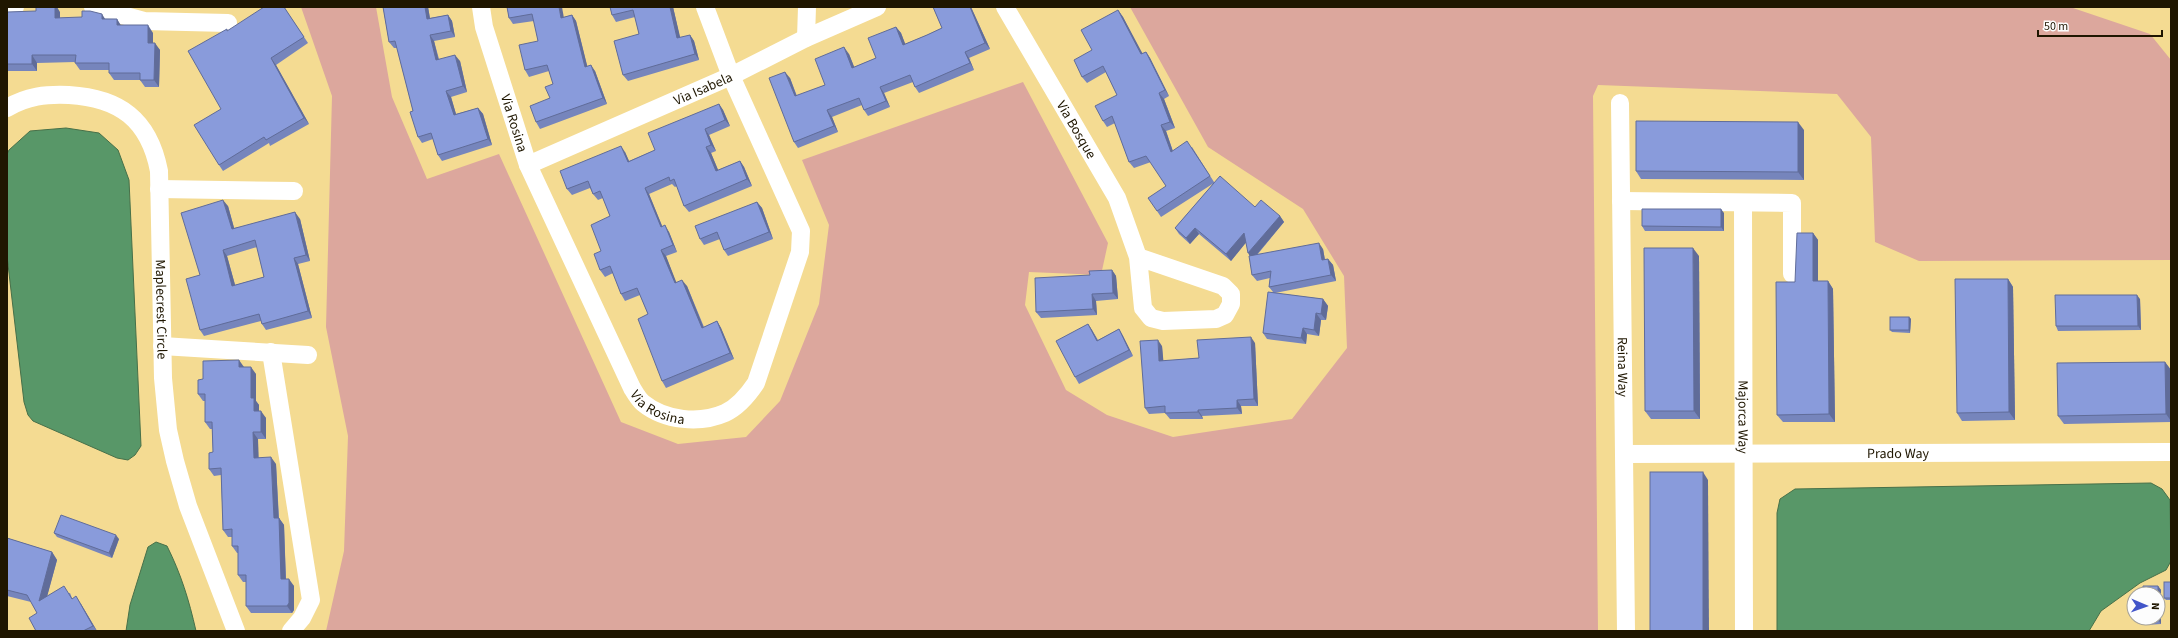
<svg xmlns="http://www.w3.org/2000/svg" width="2178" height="638" viewBox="0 0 2178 638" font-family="'Source Sans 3',sans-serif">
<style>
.green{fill:#dca79d}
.water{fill:#589768;stroke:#477049}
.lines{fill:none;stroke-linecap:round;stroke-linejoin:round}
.minor{stroke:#fff;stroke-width:18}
.wall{fill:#7685bc;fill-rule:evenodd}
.shaded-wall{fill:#606c99}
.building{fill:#899bdb;stroke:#606c99;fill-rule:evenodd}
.labels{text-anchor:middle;stroke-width:3;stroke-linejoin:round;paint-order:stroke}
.street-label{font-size:14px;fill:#1f1600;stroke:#fdfdfd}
</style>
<rect width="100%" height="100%" fill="#f4db92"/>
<polygon class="green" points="301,7 376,7 392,97 427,179 499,154 621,422 678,444 746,437 780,401 819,304 829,225 802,160 1023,82 1108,243 1101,275 1029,272 1025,305 1066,390 1107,415 1173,437 1292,419 1347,348 1344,276 1303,209 1208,147 1130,7 2070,7 2150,34 2171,60 2171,260 1919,261 1875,242 1871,137 1837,94 1598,85 1593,96 1598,631 326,631 344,551 348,436 326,327 332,96"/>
<g class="water">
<polygon points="66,128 99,133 118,150 129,180 141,446 135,455 128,460 117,458 33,421 28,415 24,402 7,256 7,154 9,150 30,131"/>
<polygon points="2151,483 2162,489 2170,500 2171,561 2166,570 2140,583 2101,611 2089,631 1777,631 1777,513 1780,499 1795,489"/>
<path d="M156,542l11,4c14,28 22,54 29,85h-70l4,-26 18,-58z"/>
</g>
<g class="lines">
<g class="minor">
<polyline points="93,7 144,21 228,23"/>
<path id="s1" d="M481,7l3,20 44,138 104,223c3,5 7,12 11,15 22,18 57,21 82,10 13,-6 23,-18 31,-30l44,-131 1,-21 -70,-155 -26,-69"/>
<path id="s2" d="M1005,7l112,191 21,59 5,51 8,10 12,3 53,-2 9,-4 6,-11v-10l-8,-8 -85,-29"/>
<polyline points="7,8 15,7"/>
<polyline points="806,38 807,7"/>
<path id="s3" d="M1620,103l6,528"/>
<path id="s4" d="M7,108c20,-12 39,-14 62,-13 50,3 80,24 90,76l4,207 5,52 7,31 13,45 48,125"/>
<path id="s5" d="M528,165l203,-89 75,-38 71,-31"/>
<polyline points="159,189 294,191"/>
<polyline points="1621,201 1792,203 1792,274"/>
<path id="s6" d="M1743,203l1,428"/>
<polyline points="162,346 308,355"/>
<polyline points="271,352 311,600 302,618 291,631"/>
<path id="s7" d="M1624,454l547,-2"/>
</g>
</g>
<g class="wall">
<polygon points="284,7 308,43 276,65 309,124 270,146 269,143 223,171 219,165 221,109 228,31"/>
<polygon points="383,7 428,7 430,18 448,15 452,21 455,37 434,41 439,59 460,61 467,92 451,97 456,114 478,108 483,114 492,145 442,161 438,155 433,139 422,143 418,137 413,111 397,48 394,48 389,42"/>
<polygon points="507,7 564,17 572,15 576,21 587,66 595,71 607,104 540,129 536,122 550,98 553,84 549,71 529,77 525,70 538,41 534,21 513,24 509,18"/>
<polygon points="610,7 673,7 680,38 690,35 694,41 699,60 628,81 623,75 639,34 635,17 616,22 612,15"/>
<polygon points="933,7 971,7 990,49 969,58 974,70 919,93 915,87 913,82 884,93 890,107 868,116 864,110 862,105 832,117 838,132 798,148 794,142 790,78 797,96 825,85 849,54 854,67 876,58 896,27 901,33 905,44 927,35 942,28"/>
<polygon points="1118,10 1123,17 1142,54 1146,52 1150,58 1169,96 1164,99 1175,128 1166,131 1173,151 1192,147 1214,182 1255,207 1280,216 1284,222 1257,255 1323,249 1325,260 1328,259 1333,265 1336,281 1275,293 1323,299 1328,306 1326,320 1321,320 1319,336 1307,334 1306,344 1267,339 1263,333 1273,292 1269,287 1270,278 1257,281 1252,275 1250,256 1246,242 1231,261 1199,234 1190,244 1179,234 1175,228 1214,183 1161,217 1157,211 1166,186 1151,162 1134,168 1129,162 1115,123 1107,127 1103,121 1117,95 1106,72 1087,83 1082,77 1092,50"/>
<polygon points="7,12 60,12 60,18 117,19 120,25 153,33 153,43 160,50 159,87 145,87 140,80 114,80 109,73 109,70 80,70 75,63 75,62 37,63 37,71 7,71"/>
<polygon points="719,104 723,110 730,126 709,135 716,151 711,153 718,170 740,161 744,167 752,186 689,212 684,206 677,186 675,187 672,184 649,194 662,226 669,232 677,252 666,256 676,283 687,286 704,327 717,321 721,328 734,359 666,388 662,381 648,314 640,295 625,301 621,294 613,273 605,277 600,270 601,251 610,216 603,198 598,200 593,194 590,188 572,195 567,189 625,152 629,161 655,150"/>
<polygon points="1804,130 1804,180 1641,179 1636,171"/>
<polygon points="757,202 762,208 773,239 728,256 724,250 720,239 704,245 700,239"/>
<path d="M228,206l6,22 66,-9 10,42 -12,3 14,54 -46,12 -4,-6 -1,-3 -57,15 -4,-6v-55zM257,247l7,30 -29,8 -8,-29z"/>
<polygon points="1724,213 1724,231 1645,231 1642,226"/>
<polygon points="1813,233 1818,240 1818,281 1828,281 1833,289 1835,422 1783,422 1777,415 1795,282"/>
<polygon points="1699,256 1700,419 1651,419 1645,411"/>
<polygon points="1112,270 1116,276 1118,299 1096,301 1097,315 1041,318 1036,312 1090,275"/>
<polygon points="2008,279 2013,287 2015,420 1962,421 1957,413"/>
<polygon points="2140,299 2141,330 2058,331 2056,326"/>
<polygon points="1909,317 1911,319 1910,333 1892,332 1890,330"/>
<polygon points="1088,324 1092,330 1098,340 1119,329 1123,336 1133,356 1079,384 1075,377"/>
<polygon points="1255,343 1258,406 1241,406 1242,414 1202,416 1203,419 1170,419 1165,413 1149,414 1145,408 1162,346 1163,361 1199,358"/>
<polygon points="2165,362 2171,370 2171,422 2064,424 2058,416"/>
<polygon points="244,367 256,374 256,401 259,405 259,411 266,418 266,439 258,439 258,458 276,464 279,518 284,525 286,579 294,586 294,610 292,613 251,613 246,606 246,582 243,582 238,575 238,553 237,553 232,546 232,537 228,537 223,530 221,475 214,476 209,469 213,452 212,429 210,429 205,422 205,401 203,401 198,394 203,379"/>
<polygon points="54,533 119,539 112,558 57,537"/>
<polygon points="7,538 52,552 57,560 47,596 70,593 72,598 81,604 97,631 36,631 37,613 31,602 7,596"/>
<polygon points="2171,582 2171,600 2166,600 2164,598"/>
<polygon points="2158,586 2161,590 2161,624 2146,625 2143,620"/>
</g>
<g class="shaded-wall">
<polygon points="55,7 57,7 60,12 60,25 55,18"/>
<polygon points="425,7 428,7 431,25 427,19"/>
<polygon points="559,7 562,7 565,24 561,18"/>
<polygon points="670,7 673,7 682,45 677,38"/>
<polygon points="970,7 971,7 990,49 985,43"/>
<polygon points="1118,10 1123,17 1146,60 1141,54"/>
<polygon points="102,14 107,22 102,19"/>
<polygon points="448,15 452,21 455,37 451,31"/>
<polygon points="572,15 576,21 589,73 585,67"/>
<polygon points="117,19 122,27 117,25"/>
<polygon points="148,25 153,33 153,50 148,43"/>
<polygon points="896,27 901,33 908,51 903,45"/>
<polygon points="430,35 434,41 440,66 436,60"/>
<polygon points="690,35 694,41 699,60 695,54"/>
<polygon points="155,43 160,50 159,87 154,80"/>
<polygon points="844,47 849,54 857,74 852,68"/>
<polygon points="965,52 969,58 974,70 970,63"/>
<polygon points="1146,52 1150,58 1169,96 1165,90"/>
<polygon points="32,55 37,63 37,71 32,64"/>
<polygon points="455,55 460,61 467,92 463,86"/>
<polygon points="271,58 276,65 309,124 304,118"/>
<polygon points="591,65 595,71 607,104 603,98"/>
<polygon points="785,72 790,78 799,103 795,96"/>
<polygon points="880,87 884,93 890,107 886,101"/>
<polygon points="446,91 451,97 458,121 454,115"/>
<polygon points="1159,93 1164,99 1175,128 1170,122"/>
<polygon points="719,104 723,110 730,126 725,120"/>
<polygon points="478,108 483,114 492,145 488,139"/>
<polygon points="827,110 832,117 838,132 834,126"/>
<polygon points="1798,122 1804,130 1804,180 1798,172"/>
<polygon points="1161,125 1166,131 1175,158 1171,152"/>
<polygon points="705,129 709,135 716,151 711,145"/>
<polygon points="621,146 625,152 632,168 628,162"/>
<polygon points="706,147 711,153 721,177 716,171"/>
<polygon points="740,161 744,167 752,186 747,179"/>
<polygon points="645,188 649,194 665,233 661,227"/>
<polygon points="223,200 228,206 236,235 232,229"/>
<polygon points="757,202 762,208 773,239 769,232"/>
<polygon points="1721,209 1724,213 1724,231 1721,227"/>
<polygon points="295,212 300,219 310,261 306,255"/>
<polygon points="1280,216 1284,222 1252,260 1248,253"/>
<polygon points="665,225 669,232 677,252 673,245"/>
<polygon points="1195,228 1199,234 1190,244 1186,238"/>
<polygon points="1244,233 1249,239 1231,261 1226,254"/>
<polygon points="1813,233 1818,240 1818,289 1813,281"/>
<polygon points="1319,243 1323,249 1326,266 1322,260"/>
<polygon points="1693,248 1699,256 1700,419 1694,411"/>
<polygon points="223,250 227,256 237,292 232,286"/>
<polygon points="661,250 666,256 679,289 675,283"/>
<polygon points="294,258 298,264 312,318 308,311"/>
<polygon points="1328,259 1333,265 1336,281 1331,275"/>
<polygon points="1112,270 1116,276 1118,299 1113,293"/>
<polygon points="2008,279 2013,287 2015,420 2009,412"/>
<polygon points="682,280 687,286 706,334 702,328"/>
<polygon points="1828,281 1833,289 1835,422 1829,414"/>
<polygon points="1092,294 1096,301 1097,315 1093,309"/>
<polygon points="2137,295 2140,299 2141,330 2138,326"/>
<polygon points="1323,299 1328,306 1326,320 1321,314"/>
<polygon points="1316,313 1321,320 1319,336 1314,330"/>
<polygon points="1909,317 1911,319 1910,333 1909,330"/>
<polygon points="717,321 721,328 734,359 730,353"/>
<polygon points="1088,324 1092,330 1101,347 1097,341"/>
<polygon points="1303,328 1307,334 1306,344 1301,338"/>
<polygon points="1119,329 1123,336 1133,356 1129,350"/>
<polygon points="1251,337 1255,343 1258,406 1254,399"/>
<polygon points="1158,340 1162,346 1164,367 1159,361"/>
<polygon points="239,360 244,367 239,367"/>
<polygon points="2165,362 2171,370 2171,421 2166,414"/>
<polygon points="251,367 256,374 256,401 259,405 259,418 254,411 251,398"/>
<polygon points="1237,400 1241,406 1242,414 1237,408"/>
<polygon points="1198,410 1202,416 1203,419 1198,412"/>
<polygon points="261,411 266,418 266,439 261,432"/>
<polygon points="253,432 258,439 259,465 254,458"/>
<polygon points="271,457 276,464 279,525 279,518 284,525 286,586 281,579 274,518"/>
<polygon points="1703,472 1708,480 1709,631 1703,631"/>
<polygon points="116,535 119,539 112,558 109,553"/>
<polygon points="52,552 57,560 44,608 39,601"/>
<polygon points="289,579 294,586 294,610 292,613 287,606"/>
<polygon points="2158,586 2161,590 2161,624 2158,620"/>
<polygon points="76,596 81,604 97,631 93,626"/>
</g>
<g class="building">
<polygon points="36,7 55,7 55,18 82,17 82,11 90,11 102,14 102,19 117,19 117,25 148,25 148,43 155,43 154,80 140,80 140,73 109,73 109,63 75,63 76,55 32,55 32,64 7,64 7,12 36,11"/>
<polygon points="264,7 284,7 304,37 271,58 304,118 266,140 264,137 219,165 194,125 221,109 188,51 227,29 227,31"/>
<polygon points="383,7 425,7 427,19 448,15 451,31 430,35 436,60 455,55 463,86 446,91 454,115 478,108 488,139 438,155 431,133 418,137 410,112 413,111 395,41 389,42"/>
<polygon points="507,7 559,7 561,18 572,15 585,67 591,65 603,98 536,122 530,106 550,98 545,87 553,84 547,65 525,70 519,45 538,41 532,14 509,18"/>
<polygon points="610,7 670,7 677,38 690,35 695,54 623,75 614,41 639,34 633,10 612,15"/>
<polygon points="933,7 970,7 985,43 965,52 970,63 915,87 910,75 880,87 886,101 864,110 859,98 827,110 834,126 794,142 769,78 785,72 795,96 825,85 815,59 844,47 852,68 876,58 868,38 896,27 903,45 927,35 942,28"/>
<polygon points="1118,10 1141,54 1146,52 1165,90 1159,93 1170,122 1161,125 1171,152 1187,141 1210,176 1157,211 1148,198 1166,186 1146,156 1129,162 1112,116 1103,121 1095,106 1117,95 1103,66 1082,77 1074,60 1092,50 1081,30"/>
<polygon points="719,104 725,120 705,129 711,145 706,147 716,171 740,161 747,179 684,206 674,179 670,181 669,177 645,188 661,227 665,225 673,245 661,250 675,283 682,280 702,328 717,321 730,353 662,381 638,319 648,314 637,288 621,294 610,266 600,270 594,254 601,251 591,225 610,216 600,191 593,194 588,181 567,189 560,171 621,146 628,162 655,150 648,133"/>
<polygon points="1636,121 1798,122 1798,172 1636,171"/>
<polygon points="1220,176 1255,207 1261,200 1280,216 1248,253 1244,233 1226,254 1195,228 1186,238 1175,228"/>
<path d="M223,200l9,29 63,-17 11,43 -12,3 14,53 -46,13 -3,-10 -59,16 -14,-51 14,-4 -19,-62zM255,240l9,37 -32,9 -9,-36z"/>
<polygon points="757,202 769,232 724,250 717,232 700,239 695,226"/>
<polygon points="1642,209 1721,209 1721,227 1642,226"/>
<polygon points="1797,233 1813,233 1813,281 1828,281 1829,414 1777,415 1776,282 1795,282"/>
<polygon points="1319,243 1322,260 1328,259 1331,275 1269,287 1271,271 1252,275 1249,256"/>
<polygon points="1644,248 1693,248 1694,411 1645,411"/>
<polygon points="1112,270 1113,293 1092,294 1093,309 1036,312 1035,278 1090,275 1089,271"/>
<polygon points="1955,279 2008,279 2009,412 1957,413"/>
<polygon points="1268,292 1323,299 1321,314 1316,313 1314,330 1303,328 1301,338 1263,333"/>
<polygon points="2055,295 2137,295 2138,326 2056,326"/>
<rect x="1890" y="317" width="19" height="13"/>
<polygon points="1088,324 1097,341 1119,329 1129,350 1075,377 1056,341"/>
<polygon points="1251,337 1254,399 1237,400 1237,408 1198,410 1198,412 1165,413 1165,406 1145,408 1140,341 1158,340 1159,361 1199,358 1197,340"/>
<polygon points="239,360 239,367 251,367 251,398 254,398 254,411 261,411 261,432 253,432 254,458 271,457 274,518 279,518 281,579 289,579 289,603 287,606 246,606 246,575 238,575 238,546 232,546 232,529 223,530 221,468 209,469 209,453 213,452 212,422 205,422 205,394 198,394 198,380 203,379 203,361"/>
<polygon points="2165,362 2166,414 2058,416 2057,363"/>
<rect x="1650" y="472" width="53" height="159"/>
<polygon points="61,515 116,535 109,553 54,533"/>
<polygon points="7,538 52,552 39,601 64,586 72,599 76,596 93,626 83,631 36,631 29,618 37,613 27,595 7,590"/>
<rect x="2164" y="582" width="7" height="16"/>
<polygon points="2143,586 2158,586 2158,620 2143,620 2143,618 2158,618 2158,594 2143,594"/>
</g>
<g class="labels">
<g class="street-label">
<text dy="5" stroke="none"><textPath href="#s5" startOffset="191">Via Isabela</textPath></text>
<text dy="5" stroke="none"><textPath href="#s1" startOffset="121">Via Rosina</textPath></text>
<text dy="5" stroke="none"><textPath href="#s2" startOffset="142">Via Bosque</textPath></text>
<text dy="5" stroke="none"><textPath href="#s4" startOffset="332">Maplecrest Circle</textPath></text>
<text dy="5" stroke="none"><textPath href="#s3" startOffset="264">Reina Way</textPath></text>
<text dy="5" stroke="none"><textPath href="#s1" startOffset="445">Via Rosina</textPath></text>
<text dy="5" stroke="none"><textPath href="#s6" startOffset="214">Majorca Way</textPath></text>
<text dy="5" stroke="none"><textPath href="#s7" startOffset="274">Prado Way</textPath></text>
</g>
</g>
<rect width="2178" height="638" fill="none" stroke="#1f1600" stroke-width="16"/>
<g transform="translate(2146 606) rotate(92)"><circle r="19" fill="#fdfdfd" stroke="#a4a198"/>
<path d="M0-3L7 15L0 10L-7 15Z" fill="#4255c9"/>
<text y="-6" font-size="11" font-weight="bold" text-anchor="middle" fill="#1f1600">N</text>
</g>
<path d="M2038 30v6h124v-6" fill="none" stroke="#1f1600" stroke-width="2"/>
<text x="2044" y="30" font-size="12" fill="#1f1600" stroke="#fdfdfd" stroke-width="3" paint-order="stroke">50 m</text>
</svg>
